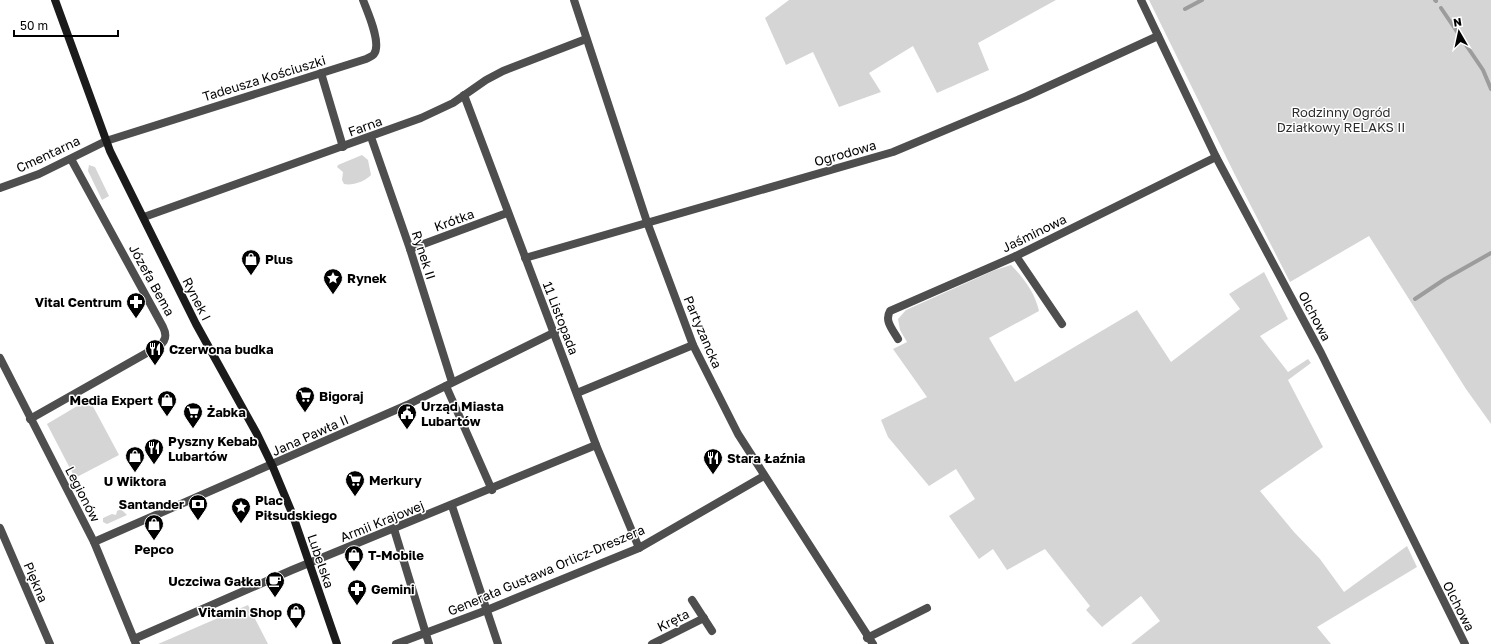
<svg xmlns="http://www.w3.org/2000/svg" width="1491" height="644" viewBox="0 0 1491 644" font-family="'Golos Text',sans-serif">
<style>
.green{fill:#d5d5d5}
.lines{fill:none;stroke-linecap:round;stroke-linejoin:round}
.stream{stroke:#9c9c9c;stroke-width:4}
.minor{stroke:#4e4e4e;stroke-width:8}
.secondary{stroke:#1b1b1b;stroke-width:8}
.labels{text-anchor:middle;stroke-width:3;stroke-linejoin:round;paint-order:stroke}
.street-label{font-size:13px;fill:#000;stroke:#fff}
.park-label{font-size:13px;fill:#2c2c2c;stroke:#fff}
.poi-label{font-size:13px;font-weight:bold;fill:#000;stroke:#fff;text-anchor:start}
</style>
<rect width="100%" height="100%" fill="#fff"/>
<g class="green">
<polygon points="789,0 1056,0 978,43 989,70 937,93 913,46 869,73 881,92 839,107 813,52 786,65 765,18"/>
<polygon points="1149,0 1491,0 1491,424 1466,389 1369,236 1290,282 1234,173"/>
<path d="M362,155l6,5 3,15c-5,6 -19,11 -27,9l-2,-4 1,-8 -6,-5 1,-2z"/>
<polygon points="89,165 95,167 109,196 102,200 88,171"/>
<path d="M1011,265c13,13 24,28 28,46l-50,27 26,44 122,-72 34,52 69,-53 -11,-15 35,-22 24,47 -28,17 28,36 20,-13 3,4 -23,17 35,67 -63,44 34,41 26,27 24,33 63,-46 10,21 -100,60 14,17h-200l29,-23 -19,-25 -39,31 -16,-17 4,-4 -45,-57 -38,21 -14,-21 -14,10 -30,-43 26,-17 -19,-30 -27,17 -41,-49 -7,-17 46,-23 -34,-48 14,-7 -7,-12 -2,-11 8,-9 89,-40z"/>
<polygon points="89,399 119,455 75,478 47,424"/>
<polygon points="121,509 127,515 107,524 103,522 103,518 112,514 116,515 117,511"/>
<polygon points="248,605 268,644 158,644"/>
</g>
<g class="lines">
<g class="stream">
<polyline points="1435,0 1436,1"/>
<polyline points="1441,8 1483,70 1491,89"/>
<polyline points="1185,9 1202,0"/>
<polyline points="1415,299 1445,279 1491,253"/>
</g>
<g class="minor">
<polyline points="574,0 647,222 693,345 738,434 873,644"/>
<polyline points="1141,0 1216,157 1321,353 1465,644"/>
<polyline points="321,73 343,147"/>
<polyline points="464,95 596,445 639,548"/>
<polyline points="371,137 410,249 452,382"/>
<path d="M0,188l39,-14 67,-33 260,-82c2,-1 7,-3 8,-5 8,-11 -7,-43 -11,-54"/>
<polyline points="144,217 421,118 453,103 486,80 503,71 586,39"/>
<polyline points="410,249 507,213"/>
<polyline points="1016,256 1062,324"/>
<polyline points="525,258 893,152 1027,96 1158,36"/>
<path d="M898,339c-5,-9 -14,-18 -8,-28l126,-55 200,-99"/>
<polyline points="0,358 94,542 136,644"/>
<polyline points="446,386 492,490"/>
<polyline points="577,393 693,345"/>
<path d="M30,419l129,-73c7,-5 8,-11 4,-19l-92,-168"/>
<polyline points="452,506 498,644"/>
<polyline points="0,528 50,644"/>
<polyline points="394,529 429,644"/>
<polyline points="94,542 407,405 555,332"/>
<polyline points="692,600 712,631"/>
<polyline points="867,638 927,608"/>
<polyline points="134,639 292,570 596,445"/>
<polyline points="396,644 487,610 639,548 764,476"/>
<polyline points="652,644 704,618"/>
</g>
<polyline class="secondary" points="55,0 110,151 196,324 257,434 272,465 292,513 337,644"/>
</g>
<defs>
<g id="shop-pin" transform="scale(1)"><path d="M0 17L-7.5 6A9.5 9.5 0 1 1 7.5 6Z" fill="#000" stroke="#fff"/><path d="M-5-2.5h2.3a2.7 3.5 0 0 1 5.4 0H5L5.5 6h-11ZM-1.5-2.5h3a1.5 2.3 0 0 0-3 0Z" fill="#fff"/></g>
<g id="sight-pin" transform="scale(1)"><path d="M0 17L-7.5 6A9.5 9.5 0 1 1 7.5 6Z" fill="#000" stroke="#fff"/><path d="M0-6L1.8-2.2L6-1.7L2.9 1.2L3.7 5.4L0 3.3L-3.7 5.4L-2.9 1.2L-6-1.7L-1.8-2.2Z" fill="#fff"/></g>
<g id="pharmacy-pin" transform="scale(1)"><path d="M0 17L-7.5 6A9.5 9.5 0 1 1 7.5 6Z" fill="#000" stroke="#fff"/><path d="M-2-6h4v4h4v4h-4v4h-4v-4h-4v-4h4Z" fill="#fff"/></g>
<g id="restaurant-pin" transform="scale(1)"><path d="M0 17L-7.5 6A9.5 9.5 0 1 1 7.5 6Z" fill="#000" stroke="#fff"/><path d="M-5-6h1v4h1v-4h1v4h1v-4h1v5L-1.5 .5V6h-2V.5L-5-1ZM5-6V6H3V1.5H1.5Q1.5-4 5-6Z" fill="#fff"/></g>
<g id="supermarket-pin" transform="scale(1)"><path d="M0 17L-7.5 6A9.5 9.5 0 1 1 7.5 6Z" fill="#000" stroke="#fff"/><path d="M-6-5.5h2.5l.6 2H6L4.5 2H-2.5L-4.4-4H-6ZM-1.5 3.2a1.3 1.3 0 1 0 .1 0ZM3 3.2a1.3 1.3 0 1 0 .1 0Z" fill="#fff"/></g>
<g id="civic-pin" transform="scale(1)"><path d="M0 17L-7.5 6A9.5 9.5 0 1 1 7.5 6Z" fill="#000" stroke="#fff"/><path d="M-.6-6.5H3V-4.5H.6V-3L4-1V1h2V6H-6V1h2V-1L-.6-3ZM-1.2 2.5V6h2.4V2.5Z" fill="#fff"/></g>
<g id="bank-pin" transform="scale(1)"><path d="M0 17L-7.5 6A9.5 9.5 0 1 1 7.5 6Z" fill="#000" stroke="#fff"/><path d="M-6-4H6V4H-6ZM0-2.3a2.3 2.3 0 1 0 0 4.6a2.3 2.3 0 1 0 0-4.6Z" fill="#fff"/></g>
<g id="cafe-pin" transform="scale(1)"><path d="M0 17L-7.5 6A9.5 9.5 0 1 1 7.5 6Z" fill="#000" stroke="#fff"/><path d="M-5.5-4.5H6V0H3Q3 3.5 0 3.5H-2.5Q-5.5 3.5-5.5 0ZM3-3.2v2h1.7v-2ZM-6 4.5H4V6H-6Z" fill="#fff"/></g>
</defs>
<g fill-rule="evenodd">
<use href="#shop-pin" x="251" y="259"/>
<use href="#sight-pin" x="333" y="278"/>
<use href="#pharmacy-pin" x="136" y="302"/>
<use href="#restaurant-pin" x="155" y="349"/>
<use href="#supermarket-pin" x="305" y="396"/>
<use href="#shop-pin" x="167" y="400"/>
<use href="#supermarket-pin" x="193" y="412"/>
<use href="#civic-pin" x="407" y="413"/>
<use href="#restaurant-pin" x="154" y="448"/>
<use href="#shop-pin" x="135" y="456"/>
<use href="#restaurant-pin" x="713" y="458"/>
<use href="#supermarket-pin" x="355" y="480"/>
<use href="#bank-pin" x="198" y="504"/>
<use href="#sight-pin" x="241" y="507"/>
<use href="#shop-pin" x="154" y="524"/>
<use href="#shop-pin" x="354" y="555"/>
<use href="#cafe-pin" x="275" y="581"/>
<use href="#pharmacy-pin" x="357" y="589"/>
<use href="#shop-pin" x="296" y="612"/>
</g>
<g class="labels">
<g class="street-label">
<text transform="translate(264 78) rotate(-17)" y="5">Tadeusza Kościuszki</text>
<text transform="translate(365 126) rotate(-20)" y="5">Farna</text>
<text transform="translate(845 153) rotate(-16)" y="5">Ogrodowa</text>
<text transform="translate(48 154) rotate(-25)" y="5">Cmentarna</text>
<text transform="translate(454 220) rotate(-20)" y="5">Krótka</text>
<text transform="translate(1034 233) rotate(-26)" y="5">Jaśminowa</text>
<text transform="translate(424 255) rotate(72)" y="5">Rynek II</text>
<text transform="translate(152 280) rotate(61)" y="5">Józefa Bema</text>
<text transform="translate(197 299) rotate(63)" y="5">Rynek I</text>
<text transform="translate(1315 316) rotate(62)" y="5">Olchowa</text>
<text transform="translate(561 318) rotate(69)" y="5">11 Listopada</text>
<text transform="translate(703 332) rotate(67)" y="5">Partyzancka</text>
<text transform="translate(310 435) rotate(-24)" y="5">Jana Pawła II</text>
<text transform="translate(83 494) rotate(63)" y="5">Legionów</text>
<text transform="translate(382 521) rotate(-22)" y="5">Armii Krajowej</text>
<text transform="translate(321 561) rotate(71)" y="5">Lubelska</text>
<text transform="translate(546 570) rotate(-23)" y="5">Generała Gustawa Orlicz-Dreszera</text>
<text transform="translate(36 582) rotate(67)" y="5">Piękna</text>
<text transform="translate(1459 606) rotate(63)" y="5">Olchowa</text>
<text transform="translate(673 620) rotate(-26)" y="5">Kręta</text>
</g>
<g class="park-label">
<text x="1341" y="117">Rodzinny Ogród<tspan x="1341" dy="15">Działkowy RELAKS II</tspan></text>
</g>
<g class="poi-label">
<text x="265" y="264">Plus</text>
<text x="347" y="283">Rynek</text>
<text x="122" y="307" text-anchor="end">Vital Centrum</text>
<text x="169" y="354">Czerwona budka</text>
<text x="319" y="401">Bigoraj</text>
<text x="153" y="405" text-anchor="end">Media Expert</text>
<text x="421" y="411">Urząd Miasta<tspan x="421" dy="15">Lubartów</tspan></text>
<text x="207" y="417">Żabka</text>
<text x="168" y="446">Pyszny Kebab<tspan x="168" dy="15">Lubartów</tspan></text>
<text x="727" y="463">Stara Łaźnia</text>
<text x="369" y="485">Merkury</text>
<text x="135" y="486" text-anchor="middle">U Wiktora</text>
<text x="255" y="505">Plac<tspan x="255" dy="15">Piłsudskiego</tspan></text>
<text x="184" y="509" text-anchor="end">Santander</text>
<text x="154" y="554" text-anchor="middle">Pepco</text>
<text x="368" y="560">T-Mobile</text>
<text x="261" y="586" text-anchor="end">Uczciwa Gałka</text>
<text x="371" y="594">Gemini</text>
<text x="282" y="617" text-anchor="end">Vitamin Shop</text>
</g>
</g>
<g transform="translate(1459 32) rotate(351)" stroke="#ffffff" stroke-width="3" paint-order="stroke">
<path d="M0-3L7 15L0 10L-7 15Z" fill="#000000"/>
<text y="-6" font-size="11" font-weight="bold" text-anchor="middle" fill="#000000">N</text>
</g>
<path d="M14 30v6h104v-6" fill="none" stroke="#000000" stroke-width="2"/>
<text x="20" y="30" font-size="12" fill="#000000" stroke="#ffffff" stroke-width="3" paint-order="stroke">50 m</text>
</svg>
